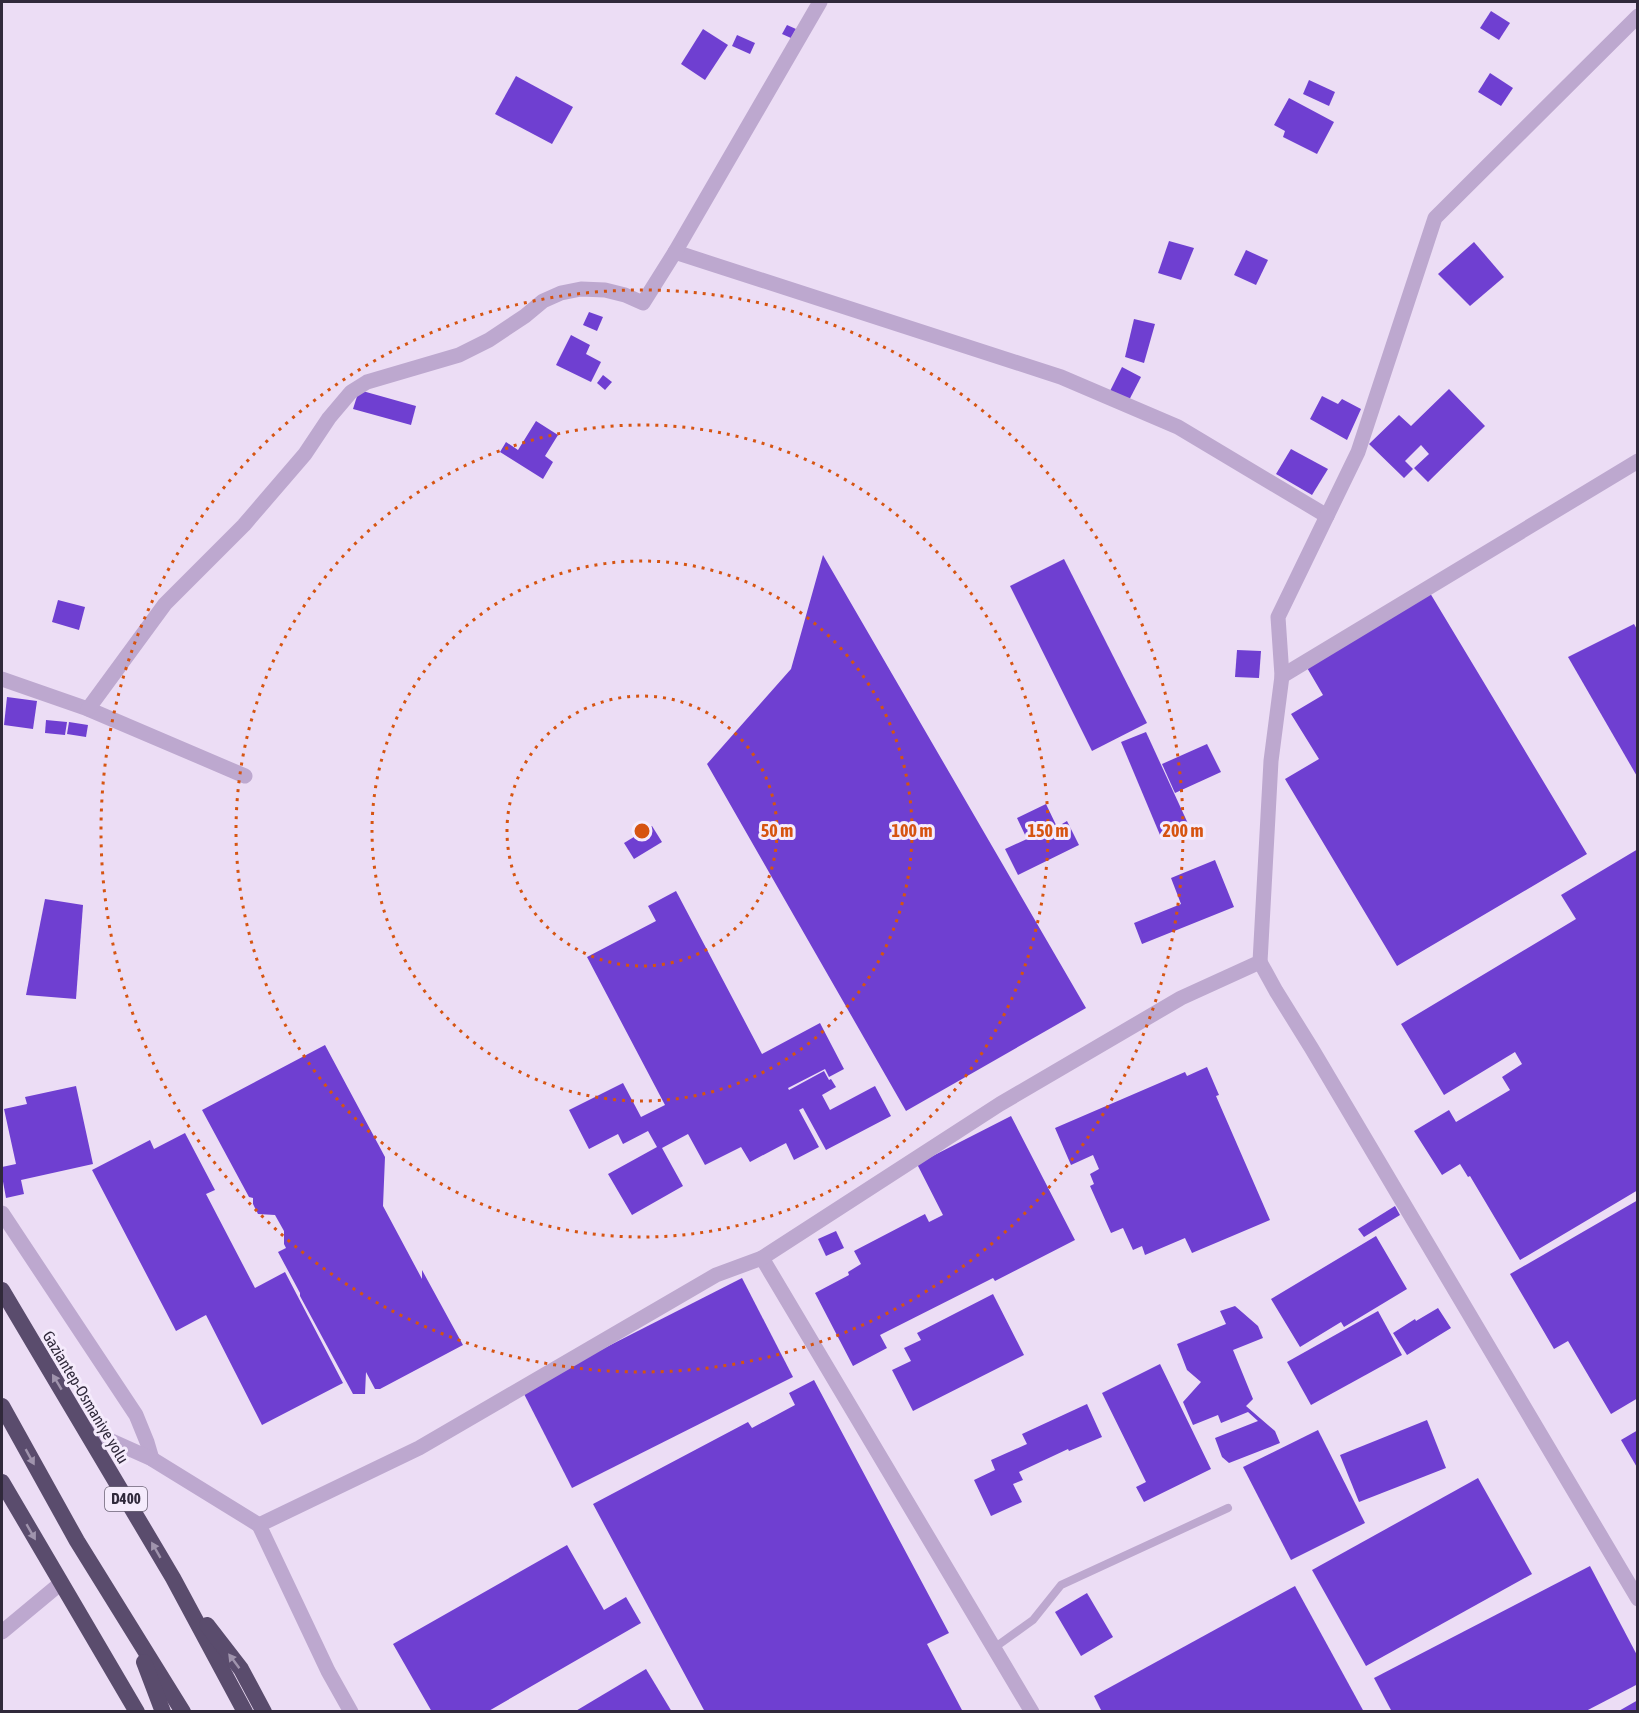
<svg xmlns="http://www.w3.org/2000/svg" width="1639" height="1713" viewBox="0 0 1639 1713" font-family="'Asap Condensed',sans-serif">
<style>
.building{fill:#6f3fd1}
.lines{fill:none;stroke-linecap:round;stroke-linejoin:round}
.service{stroke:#bda8cf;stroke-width:8}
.minor{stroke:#bda8cf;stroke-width:15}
.tertiary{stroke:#bda8cf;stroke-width:15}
.trunk{stroke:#5a4c6d;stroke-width:16}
.oneway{fill:#a094ad}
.ring{fill:none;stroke:#d65411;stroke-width:3;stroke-dasharray:3 6}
.labels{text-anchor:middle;stroke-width:6;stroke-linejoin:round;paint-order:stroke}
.shield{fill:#f5ebfc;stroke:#6b6375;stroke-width:1.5}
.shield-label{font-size:15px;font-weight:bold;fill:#30293b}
.street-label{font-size:16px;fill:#30293b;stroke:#f5ebfc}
.centre{fill:#d65411;stroke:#f5ebfc;stroke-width:3}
.ring-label{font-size:18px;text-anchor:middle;font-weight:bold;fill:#d65411;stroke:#f5ebfc;stroke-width:6;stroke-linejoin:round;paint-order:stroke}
</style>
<rect width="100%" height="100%" fill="#ecddf5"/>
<g class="building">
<polygon points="1491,11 1510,23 1499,40 1480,28"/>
<polygon points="787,25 796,29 791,38 782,34"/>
<polygon points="703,29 728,45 705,80 681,64"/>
<polygon points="737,35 755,43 750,54 732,46"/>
<polygon points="1490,73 1513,88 1501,106 1478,92"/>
<polygon points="516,76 573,107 552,144 495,114"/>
<polygon points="1309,80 1335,92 1329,106 1303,94"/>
<polygon points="1289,98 1334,122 1317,154 1283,137 1285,131 1274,125"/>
<polygon points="1169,241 1194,248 1181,280 1158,273"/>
<polygon points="1474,242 1504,277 1470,306 1438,274"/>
<polygon points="1246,250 1268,260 1256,285 1234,275"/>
<polygon points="589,312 603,317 597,331 583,325"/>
<polygon points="1134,319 1155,324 1144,363 1125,357"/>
<polygon points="571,335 590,345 586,354 601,362 591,382 556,365"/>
<polygon points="1122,367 1141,377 1125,408 1106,399"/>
<polygon points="603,375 612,382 605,390 597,383"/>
<polygon points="1449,389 1485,426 1428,482 1414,468 1429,454 1421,445 1405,461 1413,469 1404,478 1369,444 1399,415 1411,426"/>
<polygon points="359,390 416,406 411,425 353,409"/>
<polygon points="1322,396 1338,404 1342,399 1361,409 1347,440 1310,419"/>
<polygon points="536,421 558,435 545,456 553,462 543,479 500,452 506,442 518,450"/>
<polygon points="1291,449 1328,469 1312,495 1276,474"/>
<polygon points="823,555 1086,1008 906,1111 707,764 791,669"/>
<polygon points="1064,559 1147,723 1092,751 1010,586"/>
<polygon points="1430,593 1587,854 1397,966 1285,779 1319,759 1291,714 1323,695 1306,666"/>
<polygon points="58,600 85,607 79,630 52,622"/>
<polygon points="1634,624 1638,631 1638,778 1568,657"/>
<polygon points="1237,650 1261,651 1259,678 1235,677"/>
<polygon points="7,697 37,701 33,729 4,725"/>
<polygon points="46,720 67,722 65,735 45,733"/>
<polygon points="69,722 88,725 86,737 67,734"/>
<polygon points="1146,732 1190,828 1160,835 1121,742"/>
<polygon points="1207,744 1221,772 1175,793 1162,764"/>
<polygon points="1046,804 1057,827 1067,821 1079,845 1018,875 1005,849 1027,839 1017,818"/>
<polygon points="652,826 662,842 634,859 624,843"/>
<polygon points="1638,849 1638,1190 1520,1260 1470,1176 1468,1177 1460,1164 1442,1175 1414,1131 1449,1110 1456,1122 1510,1090 1502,1077 1522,1064 1515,1052 1444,1095 1401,1024 1576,919 1561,895"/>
<polygon points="1215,860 1234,907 1142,944 1134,923 1181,904 1171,878"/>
<polygon points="676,891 762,1054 820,1023 844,1069 829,1077 825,1069 788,1088 789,1090 824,1071 829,1080 831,1079 836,1087 822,1095 830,1110 875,1086 891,1116 826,1150 803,1108 799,1110 819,1147 794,1160 786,1143 750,1162 741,1147 705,1165 688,1134 662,1148 683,1186 632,1215 608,1174 657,1147 648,1131 623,1144 618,1134 589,1149 569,1110 623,1083 641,1117 665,1105 587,957 656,921 648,906"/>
<polygon points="45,899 83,905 76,999 26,995"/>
<polygon points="325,1045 385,1157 383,1206 422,1279 422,1270 463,1345 380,1389 375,1389 366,1372 365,1394 353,1394 300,1296 300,1293 278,1252 286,1248 284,1244 284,1231 275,1215 258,1214 253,1204 253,1198 249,1197 202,1110"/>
<polygon points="1207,1067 1219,1095 1216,1096 1270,1220 1192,1253 1185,1238 1145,1255 1142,1246 1133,1250 1123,1228 1111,1233 1090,1186 1094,1184 1090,1174 1099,1169 1093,1155 1071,1165 1055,1128 1185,1072 1187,1076"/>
<polygon points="76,1086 93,1164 21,1180 24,1194 6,1198 2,1176 2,1167 16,1164 4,1109 27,1104 25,1097"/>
<polygon points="1011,1116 1075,1240 995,1281 993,1278 880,1335 887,1348 853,1366 815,1293 849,1275 848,1272 861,1264 854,1251 925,1214 929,1222 943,1215 917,1164"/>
<polygon points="185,1133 215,1190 206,1194 255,1288 285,1272 343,1383 262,1425 206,1315 176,1331 92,1170 150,1140 154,1149"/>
<polygon points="1638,1200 1638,1398 1611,1414 1568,1341 1554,1349 1510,1274"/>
<polygon points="1395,1206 1400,1215 1364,1237 1358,1229"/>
<polygon points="836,1231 844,1248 826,1256 818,1239"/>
<polygon points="1376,1236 1407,1289 1344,1327 1341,1322 1300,1347 1271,1299"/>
<polygon points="742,1278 793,1377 572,1488 522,1390"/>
<polygon points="993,1294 1024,1355 913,1411 892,1370 911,1361 904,1348 921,1340 917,1333"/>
<polygon points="1235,1306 1258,1326 1263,1338 1233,1350 1253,1399 1246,1406 1275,1431 1280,1443 1229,1463 1222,1457 1215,1438 1258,1421 1248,1412 1221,1423 1218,1415 1193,1425 1183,1402 1201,1382 1187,1370 1177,1344 1226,1324 1220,1311"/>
<polygon points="1438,1308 1451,1328 1407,1355 1393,1333 1415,1319 1416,1321"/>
<polygon points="1378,1311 1402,1355 1311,1405 1287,1362"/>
<polygon points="1160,1364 1211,1469 1144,1502 1136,1487 1146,1482 1102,1393"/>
<polygon points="814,1380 949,1633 927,1644 963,1712 705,1712 593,1504 748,1422 752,1428 795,1405 789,1393"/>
<polygon points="1087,1404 1102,1437 1069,1451 1068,1449 1019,1472 1023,1480 1013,1484 1022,1502 991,1516 974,1480 995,1470 991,1460 1027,1444 1022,1434"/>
<polygon points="1427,1420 1446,1468 1359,1502 1340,1455"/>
<polygon points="1318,1430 1365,1523 1291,1560 1243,1467"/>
<polygon points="1638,1430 1638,1469 1621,1440"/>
<polygon points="1478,1478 1532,1574 1366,1666 1312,1570"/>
<polygon points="567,1545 604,1610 626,1597 641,1623 487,1712 432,1712 393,1644"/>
<polygon points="1590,1566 1638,1657 1638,1684 1584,1712 1392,1712 1374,1678"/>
<polygon points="1295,1586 1364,1712 1102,1712 1094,1696"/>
<polygon points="1087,1593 1113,1637 1081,1656 1055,1612"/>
<polygon points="646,1669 672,1712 574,1712"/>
<polygon points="1638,1700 1638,1712 1617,1712"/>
</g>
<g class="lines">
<polyline class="service" points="994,1648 1033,1620 1061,1585 1228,1508"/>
<g class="minor">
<polyline points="675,252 1061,377 1178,427 1327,516"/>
<polyline points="1282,676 1638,461"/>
<polyline points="2,679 88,709 245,776"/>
<polyline points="88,709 165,604 244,525 305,454 329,418 351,392 367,382 459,355 489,340 525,316 543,301 561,293 581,289 605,290 625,295 643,303 675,252 820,2"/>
<polyline points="1260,962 1276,991 1312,1049 1638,1599"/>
<polyline points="2,1213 136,1415 147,1442 152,1459"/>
<polyline points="762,1258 1032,1712"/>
<polyline points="85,1429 152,1459 259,1525"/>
<polyline points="351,1712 328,1671 259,1525 419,1448 716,1275 762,1258 1000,1104 1181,998 1260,962 1271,761 1282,676 1278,617 1358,452 1435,218 1638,16"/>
</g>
<polyline class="tertiary" points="2,1632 61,1583"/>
<g class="trunk">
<polyline points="2,1290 173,1578 245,1712"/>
<polyline points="2,1406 77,1541 183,1712"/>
<polyline points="2,1482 137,1712"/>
<polyline points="207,1625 241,1669 264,1712"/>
<polyline points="144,1662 163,1712"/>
</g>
</g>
<defs><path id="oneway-solid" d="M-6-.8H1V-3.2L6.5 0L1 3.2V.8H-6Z" transform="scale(1.5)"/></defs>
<g class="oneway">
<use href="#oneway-solid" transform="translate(57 1382) rotate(-121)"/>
<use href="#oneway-solid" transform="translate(30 1457) rotate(61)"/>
<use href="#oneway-solid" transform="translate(31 1532) rotate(60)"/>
<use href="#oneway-solid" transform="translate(156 1550) rotate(-120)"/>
<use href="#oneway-solid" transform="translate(234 1661) rotate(-127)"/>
</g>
<g class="ring">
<circle cx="642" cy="831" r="135"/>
<circle cx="642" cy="831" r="270"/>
<circle cx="642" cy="831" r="406"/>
<circle cx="642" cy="831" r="541"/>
</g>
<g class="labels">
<rect class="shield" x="105" y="1487" width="42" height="24" rx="4.5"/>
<g class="shield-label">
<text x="126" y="1504">D400</text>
</g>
<g class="street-label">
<text transform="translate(86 1397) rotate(59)" y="6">Gaziantep-Osmaniye yolu</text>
</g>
</g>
<circle cx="642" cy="831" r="9" class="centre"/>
<g class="ring-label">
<text x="777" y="837">50 m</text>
<text x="912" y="837">100 m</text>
<text x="1048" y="837">150 m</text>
<text x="1183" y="837">200 m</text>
</g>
<rect width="1639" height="1713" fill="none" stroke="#30293b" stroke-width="6"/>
</svg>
